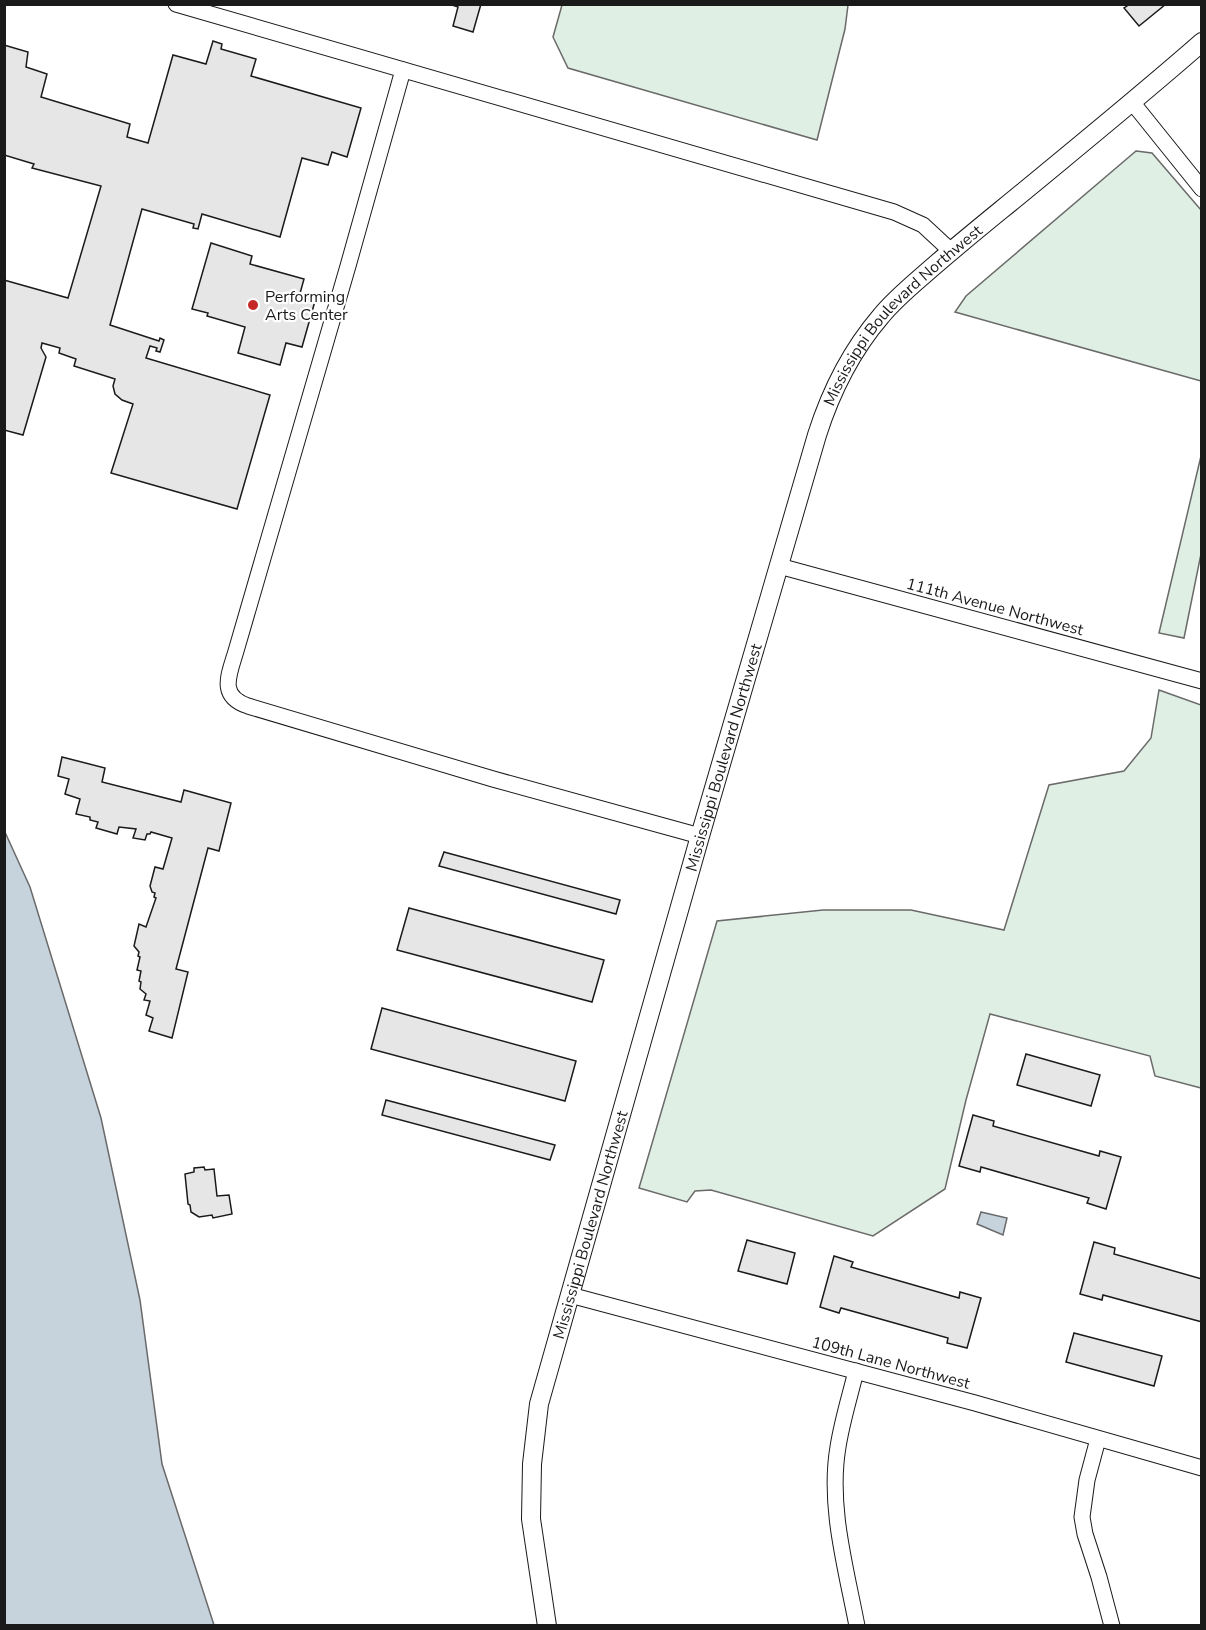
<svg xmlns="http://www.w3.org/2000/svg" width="1206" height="1630" viewBox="0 0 1206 1630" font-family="'Nunito Sans',sans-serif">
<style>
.green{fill:#e0efe3;stroke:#6a6a6a;stroke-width:1.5}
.water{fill:#c6d2dc;stroke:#6a6a6a;stroke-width:1.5}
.building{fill:#e6e6e6;stroke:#1a1a1a;stroke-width:1.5}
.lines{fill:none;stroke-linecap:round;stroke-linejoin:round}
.minor-casing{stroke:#1a1a1a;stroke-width:17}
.tertiary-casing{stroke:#1a1a1a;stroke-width:20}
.minor{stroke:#fff;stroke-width:15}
.tertiary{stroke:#fff;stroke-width:18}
.poi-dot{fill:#c62828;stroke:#fff;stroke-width:2}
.labels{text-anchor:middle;stroke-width:4.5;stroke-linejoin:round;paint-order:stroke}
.poi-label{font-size:16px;fill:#1a1a1a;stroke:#fff;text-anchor:start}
.street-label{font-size:16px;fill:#1a1a1a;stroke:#fff}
</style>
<rect width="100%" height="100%" fill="#fff"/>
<g class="green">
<polygon points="562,5 848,5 845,29 817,140 568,68 553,37"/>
<polygon points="1136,151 1152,153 1201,210 1201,381 955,312 966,296"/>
<polygon points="1201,456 1201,554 1184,638 1159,633"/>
<polygon points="1159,690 1201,705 1201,1088 1155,1076 1150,1056 990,1014 966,1100 945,1189 873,1236 711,1190 695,1191 687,1202 639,1188 717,921 823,910 911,910 1004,930 1049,785 1124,771 1151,738"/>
</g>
<g class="water">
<polygon points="4,830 30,887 101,1118 140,1300 162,1464 214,1625 5,1625"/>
<polygon points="981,1212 1007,1218 1003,1235 977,1224"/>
</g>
<g class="building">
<polygon points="449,4 481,4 473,32 453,26 458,7"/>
<polygon points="1125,4 1166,4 1139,26 1124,8 1127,6"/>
<polygon points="213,41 222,44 221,49 256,59 251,76 361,108 347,157 332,152 328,165 302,158 280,237 202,214 198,229 193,228 194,224 142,209 110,325 159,341 160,338 164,340 160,352 156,351 157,348 150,346 146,358 270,395 237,509 111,473 133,404 122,400 115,394 113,386 115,379 74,366 76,359 59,353 60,348 42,343 41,348 46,357 23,435 4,430 4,280 68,298 101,186 32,168 34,164 4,155 4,45 28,52 26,67 47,74 41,97 130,124 127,137 148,143 173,55 206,64"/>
<polygon points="211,243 252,256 250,264 304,279 299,297 315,301 302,347 286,343 280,365 238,353 245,327 207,316 208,313 192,309"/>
<polygon points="62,757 105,768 102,782 181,802 184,790 231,803 219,851 208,848 176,969 188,972 172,1038 149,1031 153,1018 146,1015 150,1001 144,1000 146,994 140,989 141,982 139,981 141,971 137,970 140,957 138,956 139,952 134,946 139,924 146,927 156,898 154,897 155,893 152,892 150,886 155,867 163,869 172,838 151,832 150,834 147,834 145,840 133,838 136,829 119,827 117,834 96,828 98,822 90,820 90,817 76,814 80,799 65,794 69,779 58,776"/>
<polygon points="444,852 620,900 616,914 439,866"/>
<polygon points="409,908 604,960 592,1002 397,950"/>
<polygon points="382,1008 576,1061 565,1101 371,1049"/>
<polygon points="1026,1054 1100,1075 1091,1106 1017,1085"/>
<polygon points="386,1100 555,1145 550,1160 382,1115"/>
<polygon points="973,1115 994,1121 993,1126 1099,1156 1100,1151 1121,1157 1106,1209 1087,1203 1089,1198 981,1167 980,1172 959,1166"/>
<polygon points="204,1167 205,1170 214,1169 217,1196 229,1195 232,1214 213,1218 212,1215 199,1217 191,1212 190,1205 188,1204 185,1174 194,1172 194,1168"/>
<polygon points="747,1240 795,1253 787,1284 738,1271"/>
<polygon points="1094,1242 1115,1248 1114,1254 1202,1279 1202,1322 1103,1295 1102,1300 1080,1294"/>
<polygon points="834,1256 853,1262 851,1267 959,1298 960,1292 981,1298 967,1348 947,1343 948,1338 841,1308 839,1313 820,1307"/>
<polygon points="1074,1333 1162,1356 1154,1386 1066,1362"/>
</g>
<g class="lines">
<g class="minor-casing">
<g id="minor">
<polyline points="176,4 894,212 923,225 951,251"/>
<path d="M403,70l-55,196 -112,385c-7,24 -18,45 12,55l245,73 207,57"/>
<polyline points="1132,102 1202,189"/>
<polyline points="779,566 1202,681"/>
<polyline points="570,1295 975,1403 1202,1468"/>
<path d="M856,1371c-6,25 -14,50 -18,76 -10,59 8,121 19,179"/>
<polyline points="1098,1439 1087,1480 1082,1517 1085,1534 1099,1577 1112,1626"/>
</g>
</g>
<g class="tertiary-casing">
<g id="tertiary">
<path id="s1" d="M547,1626l-16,-107 1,-55 7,-60 161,-568 117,-401c14,-44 34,-84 64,-119 13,-16 30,-30 46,-44 33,-29 67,-56 101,-84 58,-48 117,-96 174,-146"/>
</g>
</g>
<use href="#minor" class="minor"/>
<use href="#tertiary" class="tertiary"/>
</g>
<circle class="poi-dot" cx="253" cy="305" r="6"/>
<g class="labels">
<g class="poi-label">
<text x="265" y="302">Performing<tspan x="265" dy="18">Arts Center</tspan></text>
</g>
<g class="street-label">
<text dy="6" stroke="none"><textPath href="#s1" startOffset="1382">Mississippi Boulevard Northwest</textPath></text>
<text transform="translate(995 606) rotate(15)" y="6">111th Avenue Northwest</text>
<text dy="6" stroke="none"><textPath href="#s1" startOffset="896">Mississippi Boulevard Northwest</textPath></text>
<text dy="6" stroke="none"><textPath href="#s1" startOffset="410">Mississippi Boulevard Northwest</textPath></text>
<text transform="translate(891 1362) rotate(15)" y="6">109th Lane Northwest</text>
</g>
</g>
<rect width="1206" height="1630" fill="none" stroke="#1a1a1a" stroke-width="12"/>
</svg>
